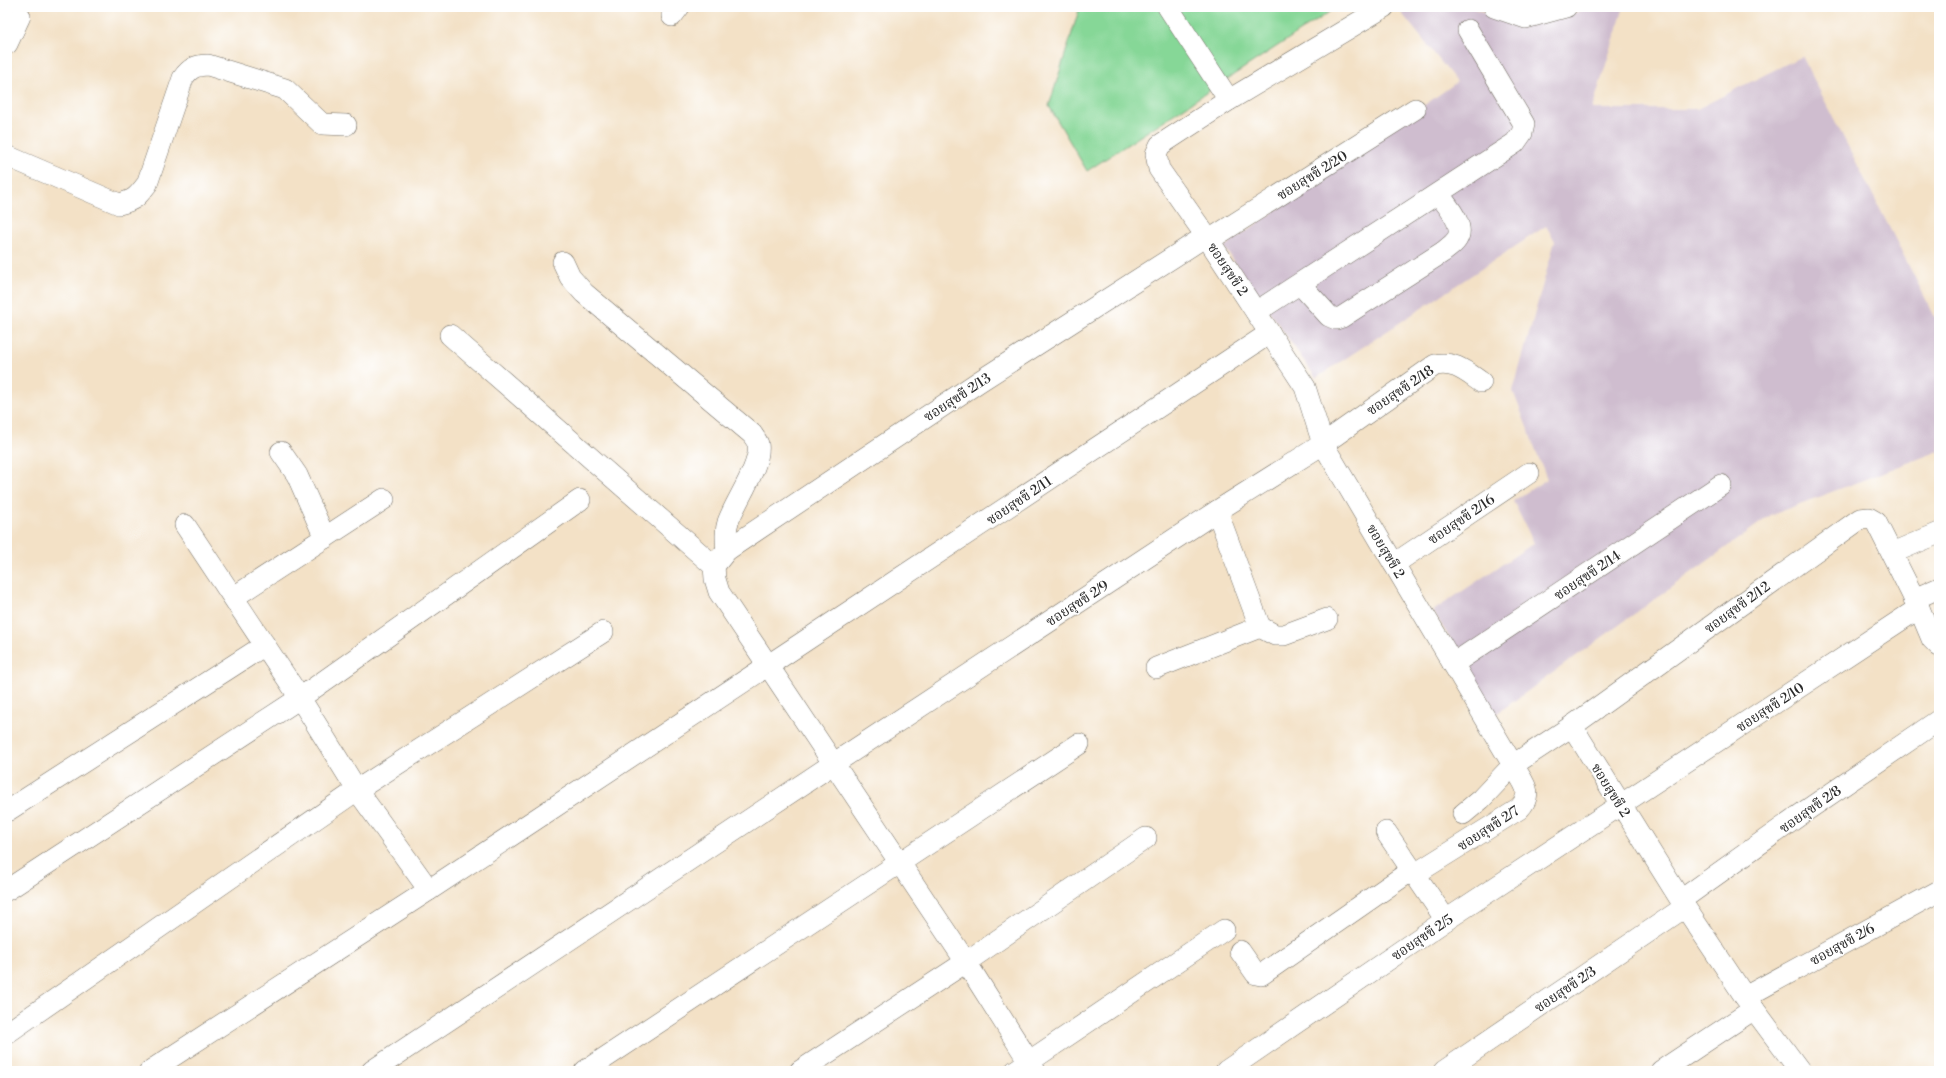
<svg xmlns="http://www.w3.org/2000/svg" width="1946" height="1078" viewBox="0 0 1946 1078" font-family="'Libre Bodoni','Noto Serif Thai',serif">
<style>
.industrial{fill:#cfbdcf}
.green{fill:#86d797;stroke:#588161}
.lines{fill:none;stroke-linecap:round;stroke-linejoin:round}
.minor-casing{stroke:#716b61;stroke-width:22}
.minor{stroke:#fff;stroke-width:21}
.labels{text-anchor:middle;stroke-width:3;stroke-linejoin:round;paint-order:stroke}
.street-label{font-size:14px;fill:#2b2b2b;stroke:#fff}
</style>
<rect width="100%" height="100%" fill="#fff"/>
<filter id="ink" filterUnits="userSpaceOnUse"><feTurbulence type="fractalNoise" baseFrequency=".025" numOctaves="2"/><feDisplacementMap in="SourceGraphic" scale="8" xChannelSelector="R" yChannelSelector="G"/><feConvolveMatrix kernelMatrix="1 2 1 2 8 2 1 2 1" color-interpolation-filters="sRGB"/></filter>
<filter id="wash" filterUnits="userSpaceOnUse"><feTurbulence type="fractalNoise" baseFrequency=".012" numOctaves="4" result="noise"/><feDisplacementMap in="SourceGraphic" scale="16" xChannelSelector="R" yChannelSelector="G"/><feGaussianBlur stdDeviation="0.9" result="paint"/><feColorMatrix in="noise" values="0 0 0 0 0 0 0 0 0 0 0 0 0 0 0 0 0 1.4 0 .05"/><feComposite in="paint" operator="in"/></filter>
<g filter="url(#wash)">
<rect width="100%" height="100%" fill="#f3e1c6"/>
<polygon class="industrial" points="1406,7 1470,7 1517,25 1578,12 1583,7 1624,7 1592,109 1697,109 1802,56 1939,325 1939,451 1771,515 1496,714 1433,611 1534,543 1513,501 1547,479 1513,391 1555,241 1546,226 1316,378 1224,247 1457,82 1400,11"/>
<polygon class="green" points="1080,7 1337,7 1087,171 1049,106"/>
</g>
<g filter="url(#ink)">
<g class="lines">
<g class="minor-casing">
<g id="minor">
<polyline points="1168,7 1229,100"/>
<polyline points="1384,7 1229,100 1160,145 1156,154 1159,169 1206,236 1305,387 1323,444 1513,765 1572,726 1685,907 1745,997 1800,1071"/>
<polyline points="1494,7 1526,18 1566,7"/>
<polyline points="672,16 679,7"/>
<polyline points="7,44 20,16"/>
<path d="M7,156l112,48c16,-4 18,-7 28,-20l36,-106c7,-10 13,-13 25,-13l77,24 37,35 24,1"/>
<polyline points="1209,240 1415,109"/>
<path d="M563,262l7,15 14,16 168,141c2,3 5,7 6,10 4,20 -23,58 -30,78 -3,9 -2,18 -1,28"/>
<path d="M1300,284l29,32 7,3 6,-2 101,-65c5,-4 11,-8 14,-13 9,-14 -11,-34 -18,-45"/>
<polyline points="1256,312 1515,143 1522,133 1524,124 1468,30"/>
<polyline points="450,335 714,566 715,579 719,592 966,962 1035,1071"/>
<polyline points="281,452 297,475 325,538"/>
<polyline points="185,525 300,698 357,790 429,890"/>
<polyline points="1892,553 1939,533"/>
<polyline points="1394,564 1529,473"/>
<polyline points="714,566 727,550 980,381 1206,236"/>
<polyline points="234,597 384,499"/>
<polyline points="1914,599 1939,588"/>
<polyline points="1260,627 1275,635 1284,635 1327,619"/>
<polyline points="1453,664 1721,485"/>
<polyline points="1156,668 1260,627 1217,511"/>
<polyline points="1572,726 1860,519 1869,518 1876,522 1919,608 1932,639 1939,646"/>
<polyline points="7,811 265,645"/>
<polyline points="1386,832 1446,920"/>
<path d="M1415,874l104,-65c16,-17 4,-26 -6,-44l-32,34 -18,15"/>
<polyline points="7,890 300,698 580,500"/>
<polyline points="1681,900 1807,810 1939,720"/>
<polyline points="1240,951 1256,974 1261,975 1412,870"/>
<polyline points="1745,997 1939,891"/>
<polyline points="7,1033 357,790 603,632"/>
<polyline points="150,1071 429,890 1270,333"/>
<path d="M372,1071l461,-307 384,-253 106,-67 112,-79c19,-4 30,6 46,17"/>
<polyline points="585,1071 1079,744"/>
<polyline points="800,1071 966,962 1146,838"/>
<polyline points="1015,1071 1224,930"/>
<polyline points="1226,1071 1446,920 1919,608"/>
<polyline points="1444,1071 1685,907"/>
<polyline points="1661,1071 1754,1009"/>
</g>
</g>
<use href="#minor" class="minor"/>
</g>
</g>
<g class="labels">
<g class="street-label">
<text transform="translate(1312 175) rotate(-32)" y="5">ซอยสุขขี 2/20</text>
<text transform="translate(1228 269) rotate(56)" y="5">ซอยสุขขี 2</text>
<text transform="translate(1400 390) rotate(-34)" y="5">ซอยสุขขี 2/18</text>
<text transform="translate(957 397) rotate(-33)" y="5">ซอยสุขขี 2/13</text>
<text transform="translate(1019 500) rotate(-34)" y="5">ซอยสุขขี 2/11</text>
<text transform="translate(1461 519) rotate(-34)" y="5">ซอยสุขขี 2/16</text>
<text transform="translate(1386 551) rotate(59)" y="5">ซอยสุขขี 2</text>
<text transform="translate(1587 575) rotate(-34)" y="5">ซอยสุขขี 2/14</text>
<text transform="translate(1077 603) rotate(-33)" y="5">ซอยสุขขี 2/9</text>
<text transform="translate(1737 607) rotate(-36)" y="5">ซอยสุขขี 2/12</text>
<text transform="translate(1770 707) rotate(-33)" y="5">ซอยสุขขี 2/10</text>
<text transform="translate(1611 790) rotate(58)" y="5">ซอยสุขขี 2</text>
<text transform="translate(1810 809) rotate(-35)" y="5">ซอยสุขขี 2/8</text>
<text transform="translate(1488 828) rotate(-33)" y="5">ซอยสุขขี 2/7</text>
<text transform="translate(1422 937) rotate(-34)" y="5">ซอยสุขขี 2/5</text>
<text transform="translate(1842 944) rotate(-29)" y="5">ซอยสุขขี 2/6</text>
<text transform="translate(1565 989) rotate(-34)" y="5">ซอยสุขขี 2/3</text>
</g>
</g>
<rect width="1946" height="1078" fill="none" stroke="#fff" stroke-width="24"/>
</svg>
